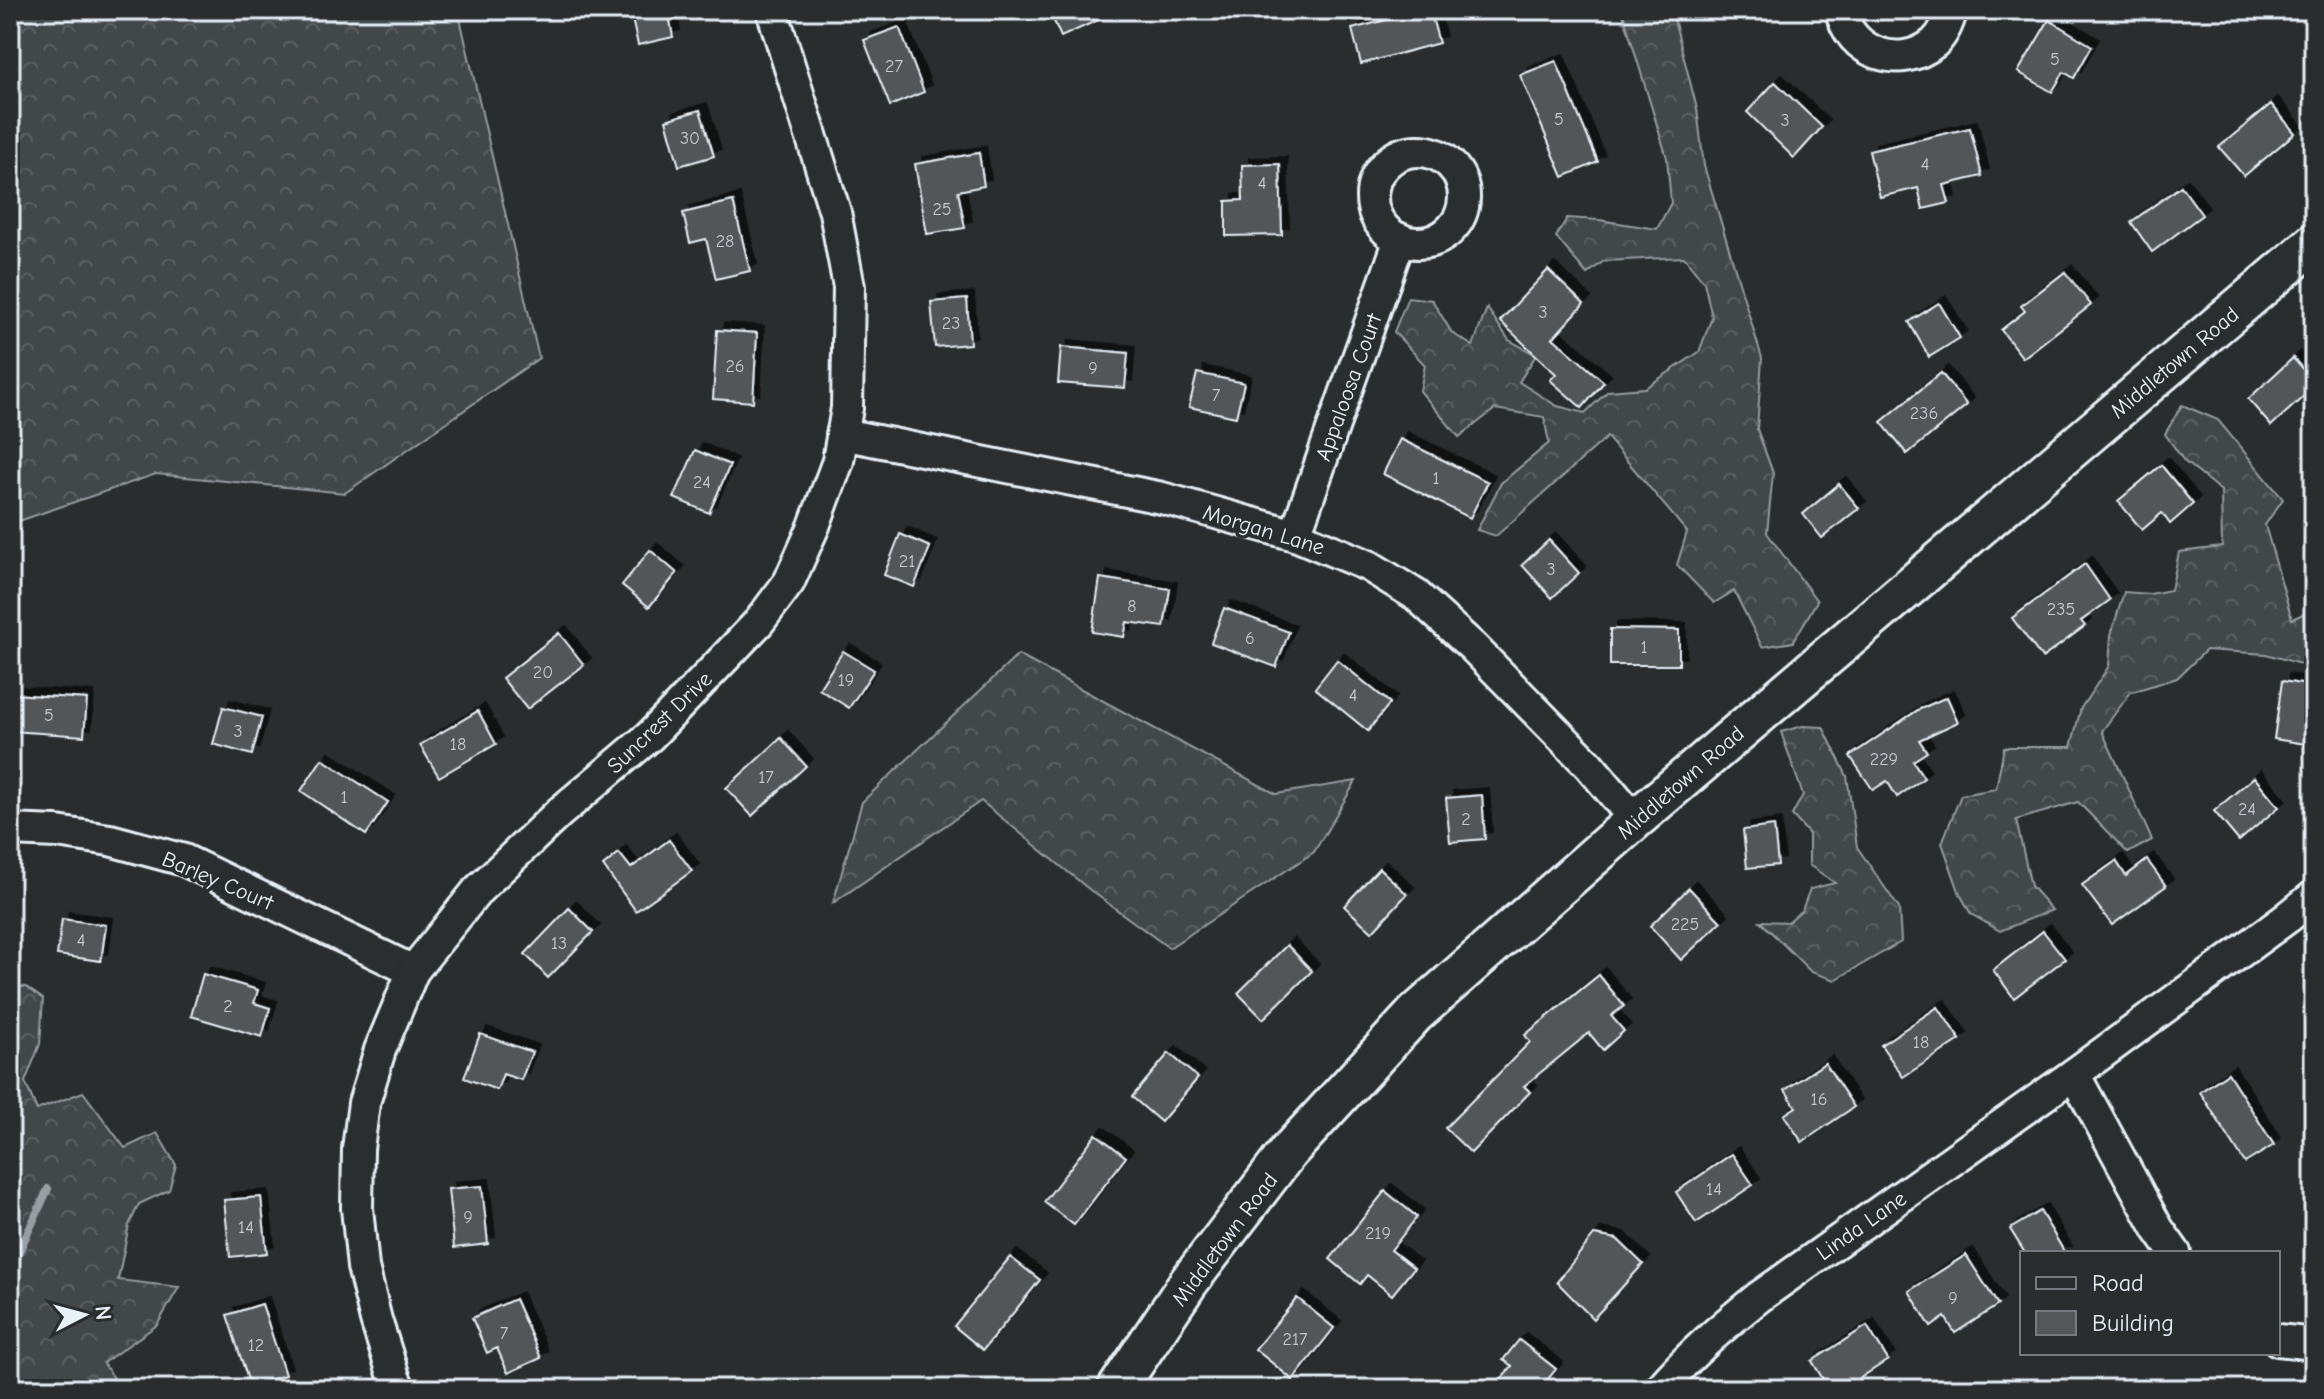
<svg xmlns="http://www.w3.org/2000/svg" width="2324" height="1399" viewBox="0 0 2324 1399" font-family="'Comic Neue',sans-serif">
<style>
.forest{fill:url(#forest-crowns);stroke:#959ca0;stroke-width:2}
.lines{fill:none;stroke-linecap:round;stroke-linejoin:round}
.stream{stroke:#989fa3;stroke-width:8}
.building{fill:#535759;stroke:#e8f1f8;stroke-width:2;filter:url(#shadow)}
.minor-casing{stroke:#e8f1f8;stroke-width:36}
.tertiary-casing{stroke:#e8f1f8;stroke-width:44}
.minor{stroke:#2a2d2e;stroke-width:30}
.tertiary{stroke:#2a2d2e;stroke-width:38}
.labels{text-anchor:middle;stroke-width:7;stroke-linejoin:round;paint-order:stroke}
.number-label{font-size:18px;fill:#c3cad0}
.street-label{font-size:22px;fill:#e8f1f8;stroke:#2a2d2e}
</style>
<defs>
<pattern id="forest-crowns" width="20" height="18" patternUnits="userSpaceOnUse" patternTransform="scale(2)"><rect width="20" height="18" fill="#424648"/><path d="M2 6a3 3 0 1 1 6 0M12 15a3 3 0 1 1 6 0" fill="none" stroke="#5d6163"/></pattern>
<filter id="shadow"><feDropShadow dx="7" dy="-7" stdDeviation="0" flood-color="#0009"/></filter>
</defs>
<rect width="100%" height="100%" fill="#2a2d2e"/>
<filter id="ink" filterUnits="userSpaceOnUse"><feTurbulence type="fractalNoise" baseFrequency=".0125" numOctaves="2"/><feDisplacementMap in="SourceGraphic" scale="16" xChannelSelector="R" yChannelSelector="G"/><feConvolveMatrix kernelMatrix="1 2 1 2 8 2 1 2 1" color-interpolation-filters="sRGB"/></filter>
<g filter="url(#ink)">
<g class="forest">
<polygon points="10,10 458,10 539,358 345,493 156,474 10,524"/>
<polygon points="1620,10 1677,10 1674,19 1697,109 1704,166 1762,358 1757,429 1773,473 1767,533 1817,601 1793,642 1762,647 1734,591 1714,603 1677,565 1687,532 1607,437 1496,536 1477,530 1501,483 1549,443 1544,417 1495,409 1459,437 1420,391 1425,365 1394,332 1408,297 1432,300 1452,333 1473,346 1487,308 1509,340 1536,355 1519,382 1557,406 1585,413 1608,391 1645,388 1699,352 1712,317 1704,282 1684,257 1604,261 1587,274 1556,237 1567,218 1599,220 1657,229 1671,203 1667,158 1624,17"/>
<polygon points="2182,405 2218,420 2283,499 2265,525 2292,619 2314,609 2314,668 2266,654 2206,650 2177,678 2131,692 2102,731 2152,840 2128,853 2078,802 2016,820 2031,886 2052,910 2000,931 1971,914 1960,894 1942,843 1961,795 1996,789 2004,747 2071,747 2081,708 2109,666 2111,635 2124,592 2150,594 2171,590 2179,552 2222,547 2221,491 2184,461 2165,434"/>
<polygon points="1018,655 1276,794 1356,781 1314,852 1169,948 1090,890 981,801 833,903 862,802"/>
<polygon points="1803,726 1823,727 1847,776 1857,847 1899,908 1901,942 1835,980 1811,972 1760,921 1788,922 1802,910 1810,889 1835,883 1809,865 1809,834 1792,815 1803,795 1781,732"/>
<polygon points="10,986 26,987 43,999 40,1044 25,1082 37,1110 83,1092 125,1148 157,1133 176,1165 169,1190 139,1204 129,1225 118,1280 179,1287 157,1325 103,1363 122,1389 10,1389"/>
</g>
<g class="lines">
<polyline class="stream" points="10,1271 48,1189"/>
</g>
<g class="building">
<polygon points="630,10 668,10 673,37 638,45"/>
<polygon points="1049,10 1120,10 1061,37"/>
<polygon points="1424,10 1430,10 1439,43 1361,64 1352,29"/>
<polygon points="2049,20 2092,46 2074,78 2064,72 2052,92 2018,72"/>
<polygon points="899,27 924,92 890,106 864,40"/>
<polygon points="1556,61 1598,162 1563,177 1520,75"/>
<polygon points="1775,82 1822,127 1794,158 1747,112"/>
<polygon points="2271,104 2295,133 2244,176 2219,147"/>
<polygon points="700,110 714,156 679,166 666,120"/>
<polygon points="1970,128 1982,176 1944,185 1949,203 1923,209 1918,188 1880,197 1869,151"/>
<polygon points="979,153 984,186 958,191 965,228 927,234 915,164"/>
<polygon points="1280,164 1282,235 1226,236 1226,201 1243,200 1242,165"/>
<polygon points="2181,186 2202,215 2152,252 2131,222"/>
<polygon points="733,201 750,271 716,279 706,239 690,243 683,213"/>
<polygon points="1548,270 1584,304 1553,338 1604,382 1582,408 1550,380 1556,374 1500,321"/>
<polygon points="2065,272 2091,305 2023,358 2001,330 2025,311 2021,306"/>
<polygon points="967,299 970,344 935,347 931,302"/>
<polygon points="1939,303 1960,338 1929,357 1909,322"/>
<polygon points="717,330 757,333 753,402 713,399"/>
<polygon points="1061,347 1128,353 1125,388 1058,383"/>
<polygon points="2293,358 2314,382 2314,387 2271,426 2248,399"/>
<polygon points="1197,373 1244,383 1236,417 1189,407"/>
<polygon points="1941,373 1967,405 1907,454 1881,422"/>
<polygon points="1400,439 1488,482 1470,518 1383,474"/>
<polygon points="695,450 730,465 709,513 674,498"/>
<polygon points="2161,465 2193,504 2170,524 2162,513 2142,530 2118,501"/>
<polygon points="1839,484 1859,508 1822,538 1803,514"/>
<polygon points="900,534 930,547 914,587 884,575"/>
<polygon points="1549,540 1579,573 1552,598 1522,565"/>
<polygon points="650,550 677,573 649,607 622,585"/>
<polygon points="2085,564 2110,600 2081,621 2085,626 2042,658 2012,618"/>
<polygon points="1100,578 1170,589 1164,627 1127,622 1124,637 1092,632"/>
<polygon points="1224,608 1289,632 1276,667 1211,643"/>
<polygon points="1610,629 1679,630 1679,665 1610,665"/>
<polygon points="559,633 584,665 527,709 502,678"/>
<polygon points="843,651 874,670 849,708 819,689"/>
<polygon points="1337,660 1390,703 1368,731 1315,688"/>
<polygon points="2282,681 2314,686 2312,745 2274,739"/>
<polygon points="13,694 87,699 84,736 11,731"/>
<polygon points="1947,697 1958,722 1919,740 1927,752 1913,761 1924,778 1897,797 1887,781 1873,790 1850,756 1918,710"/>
<polygon points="223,707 262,717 252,755 213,744"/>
<polygon points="478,711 496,744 439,777 420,745"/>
<polygon points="781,738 806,766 752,816 726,788"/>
<polygon points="322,759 388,802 366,835 301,791"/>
<polygon points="2254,777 2279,807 2239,841 2214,811"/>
<polygon points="1482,795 1485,839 1450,842 1446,798"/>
<polygon points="1774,826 1778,865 1747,868 1743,830"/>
<polygon points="669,840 692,871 636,911 603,866 619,853 631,868"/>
<polygon points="2147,860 2166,886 2112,925 2082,885 2116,861 2126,876"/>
<polygon points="1379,868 1407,894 1372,932 1344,906"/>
<polygon points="1689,888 1721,922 1681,960 1650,926"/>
<polygon points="569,908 593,932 548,978 525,954"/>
<polygon points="62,919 106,925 101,961 57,955"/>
<polygon points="2043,931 2065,959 2014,998 1993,970"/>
<polygon points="1287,945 1312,971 1263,1019 1238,993"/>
<polygon points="203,974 258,990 254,1003 270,1008 262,1037 191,1016"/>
<polygon points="1599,975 1624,1006 1611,1016 1624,1031 1603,1050 1589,1033 1524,1086 1530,1092 1471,1153 1445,1128 1530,1042 1525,1035"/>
<polygon points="1938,1007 1960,1040 1903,1077 1881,1045"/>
<polygon points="480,1034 532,1052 521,1080 503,1074 497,1090 464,1078"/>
<polygon points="1169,1053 1198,1078 1161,1122 1132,1097"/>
<polygon points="1825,1063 1854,1107 1802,1142 1784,1115 1796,1107 1785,1090"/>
<polygon points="2228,1073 2274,1145 2245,1163 2200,1092"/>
<polygon points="1096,1134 1126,1157 1074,1225 1044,1202"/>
<polygon points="1732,1154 1753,1185 1696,1223 1676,1192"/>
<polygon points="482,1186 488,1244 454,1248 448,1189"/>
<polygon points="1385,1191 1417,1217 1391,1250 1414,1268 1392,1295 1367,1275 1360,1284 1330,1259"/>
<polygon points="261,1197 267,1253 230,1257 224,1200"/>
<polygon points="2040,1211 2065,1253 2025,1253 2010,1229"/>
<polygon points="1594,1235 1617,1239 1643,1264 1593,1319 1557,1282"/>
<polygon points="1966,1255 1998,1305 1955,1333 1945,1317 1931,1327 1909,1291"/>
<polygon points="1010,1257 1040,1280 983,1350 954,1326"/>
<polygon points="1297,1298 1334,1328 1293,1380 1255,1349"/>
<polygon points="515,1299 541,1358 508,1373 497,1348 487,1353 472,1318"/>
<polygon points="262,1304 285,1375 250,1386 227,1315"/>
<polygon points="1867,1326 1888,1360 1843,1389 1829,1389 1812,1361"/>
<polygon points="1519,1340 1556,1369 1540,1389 1493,1389 1512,1366 1503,1360"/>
</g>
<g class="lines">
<g class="minor-casing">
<g id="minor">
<path d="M1841,10c8,43 59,61 93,33 10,-9 14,-21 18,-33"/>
<circle cx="1418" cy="197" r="46"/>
<polyline points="842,434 1162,498 1295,535 1369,566 1416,595 1473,647 1589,765 1635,820"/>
<polyline points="1295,535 1400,239"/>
<polyline points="10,830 57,832 110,840 184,860 413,971"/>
<polyline points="2074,1074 2158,1229 2175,1253"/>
<polyline points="2278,1340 2314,1344"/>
<polyline points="400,1389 395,1380 376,1320 363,1267 357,1208 358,1149 364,1103 380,1050 413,971 478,890 560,812 650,736 759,622 789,582 814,526 838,461 847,408 849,287 835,212 772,10"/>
<path d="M1660,1389c30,-35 63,-63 99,-92l315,-223 213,-156 27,-22"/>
</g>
</g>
<g class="tertiary-casing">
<polyline id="tertiary" points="1117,1389 1188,1283 1288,1152 1415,1014 1635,820 2314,243"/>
</g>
<use href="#minor" class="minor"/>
<use href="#tertiary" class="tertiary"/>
</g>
</g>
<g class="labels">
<g class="number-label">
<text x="2055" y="65">5</text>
<text x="894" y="72">27</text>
<text x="1559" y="125">5</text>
<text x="1785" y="126">3</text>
<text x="690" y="144">30</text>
<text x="1925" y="170">4</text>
<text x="1262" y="189">4</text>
<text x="942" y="215">25</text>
<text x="725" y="247">28</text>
<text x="1543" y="318">3</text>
<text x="951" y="329">23</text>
<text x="735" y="372">26</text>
<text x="1093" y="374">9</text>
<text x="1216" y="401">7</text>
<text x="1924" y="419">236</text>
<text x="1436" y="484">1</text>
<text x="702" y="488">24</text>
<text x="907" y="567">21</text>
<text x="1551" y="575">3</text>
<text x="1132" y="612">8</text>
<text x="2061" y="615">235</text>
<text x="1250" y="644">6</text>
<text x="1644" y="653">1</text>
<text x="543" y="678">20</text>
<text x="846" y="686">19</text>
<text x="1353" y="701">4</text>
<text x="49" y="721">5</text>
<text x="238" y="737">3</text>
<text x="458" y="750">18</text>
<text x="1884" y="765">229</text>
<text x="766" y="783">17</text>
<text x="344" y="803">1</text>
<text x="2247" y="815">24</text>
<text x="1466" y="825">2</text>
<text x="1685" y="930">225</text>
<text x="81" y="946">4</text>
<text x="559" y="949">13</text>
<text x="228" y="1012">2</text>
<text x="1921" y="1048">18</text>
<text x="1819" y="1105">16</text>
<text x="1714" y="1195">14</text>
<text x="468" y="1223">9</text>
<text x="246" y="1233">14</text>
<text x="1378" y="1239">219</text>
<text x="1953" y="1304">9</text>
<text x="504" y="1339">7</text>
<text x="1295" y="1345">217</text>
<text x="256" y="1351">12</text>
</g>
<g class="street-label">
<text transform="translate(2174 362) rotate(-40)" y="8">Middletown Road</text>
<text transform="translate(1348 387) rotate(-70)" y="8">Appaloosa Court</text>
<text transform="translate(1264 529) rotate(17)" y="8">Morgan Lane</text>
<text transform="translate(659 722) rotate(-44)" y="8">Suncrest Drive</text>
<text transform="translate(1680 782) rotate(-41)" y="8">Middletown Road</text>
<text transform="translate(218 880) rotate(23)" y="8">Barley Court</text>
<text transform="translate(1861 1225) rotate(-35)" y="8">Linda Lane</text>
<text transform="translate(1224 1239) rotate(-53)" y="8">Middletown Road</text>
</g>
</g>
<rect width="2324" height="1399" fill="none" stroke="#2a2d2e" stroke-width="40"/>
<rect x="20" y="20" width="2284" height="1359" fill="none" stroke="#e8f1f8" stroke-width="3" filter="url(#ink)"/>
<rect x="2020" y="1251" width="260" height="104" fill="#2a2d2e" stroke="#767b7f" stroke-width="2"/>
<rect x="2036" y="1277" width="40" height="12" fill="#2a2d2e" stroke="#767b7f" stroke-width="2"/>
<text x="2092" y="1291" font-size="24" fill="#e8f1f8">Road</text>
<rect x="2036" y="1311" width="40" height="24" fill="#535759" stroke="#767b7f" stroke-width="2"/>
<text x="2092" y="1331" font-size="24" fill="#e8f1f8">Building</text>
<g transform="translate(84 1315) rotate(84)" stroke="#2a2d2e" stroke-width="6" paint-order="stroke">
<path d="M0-6L14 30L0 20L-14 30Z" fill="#e8f1f8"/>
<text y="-12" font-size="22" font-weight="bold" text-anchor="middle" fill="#e8f1f8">N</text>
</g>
</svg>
